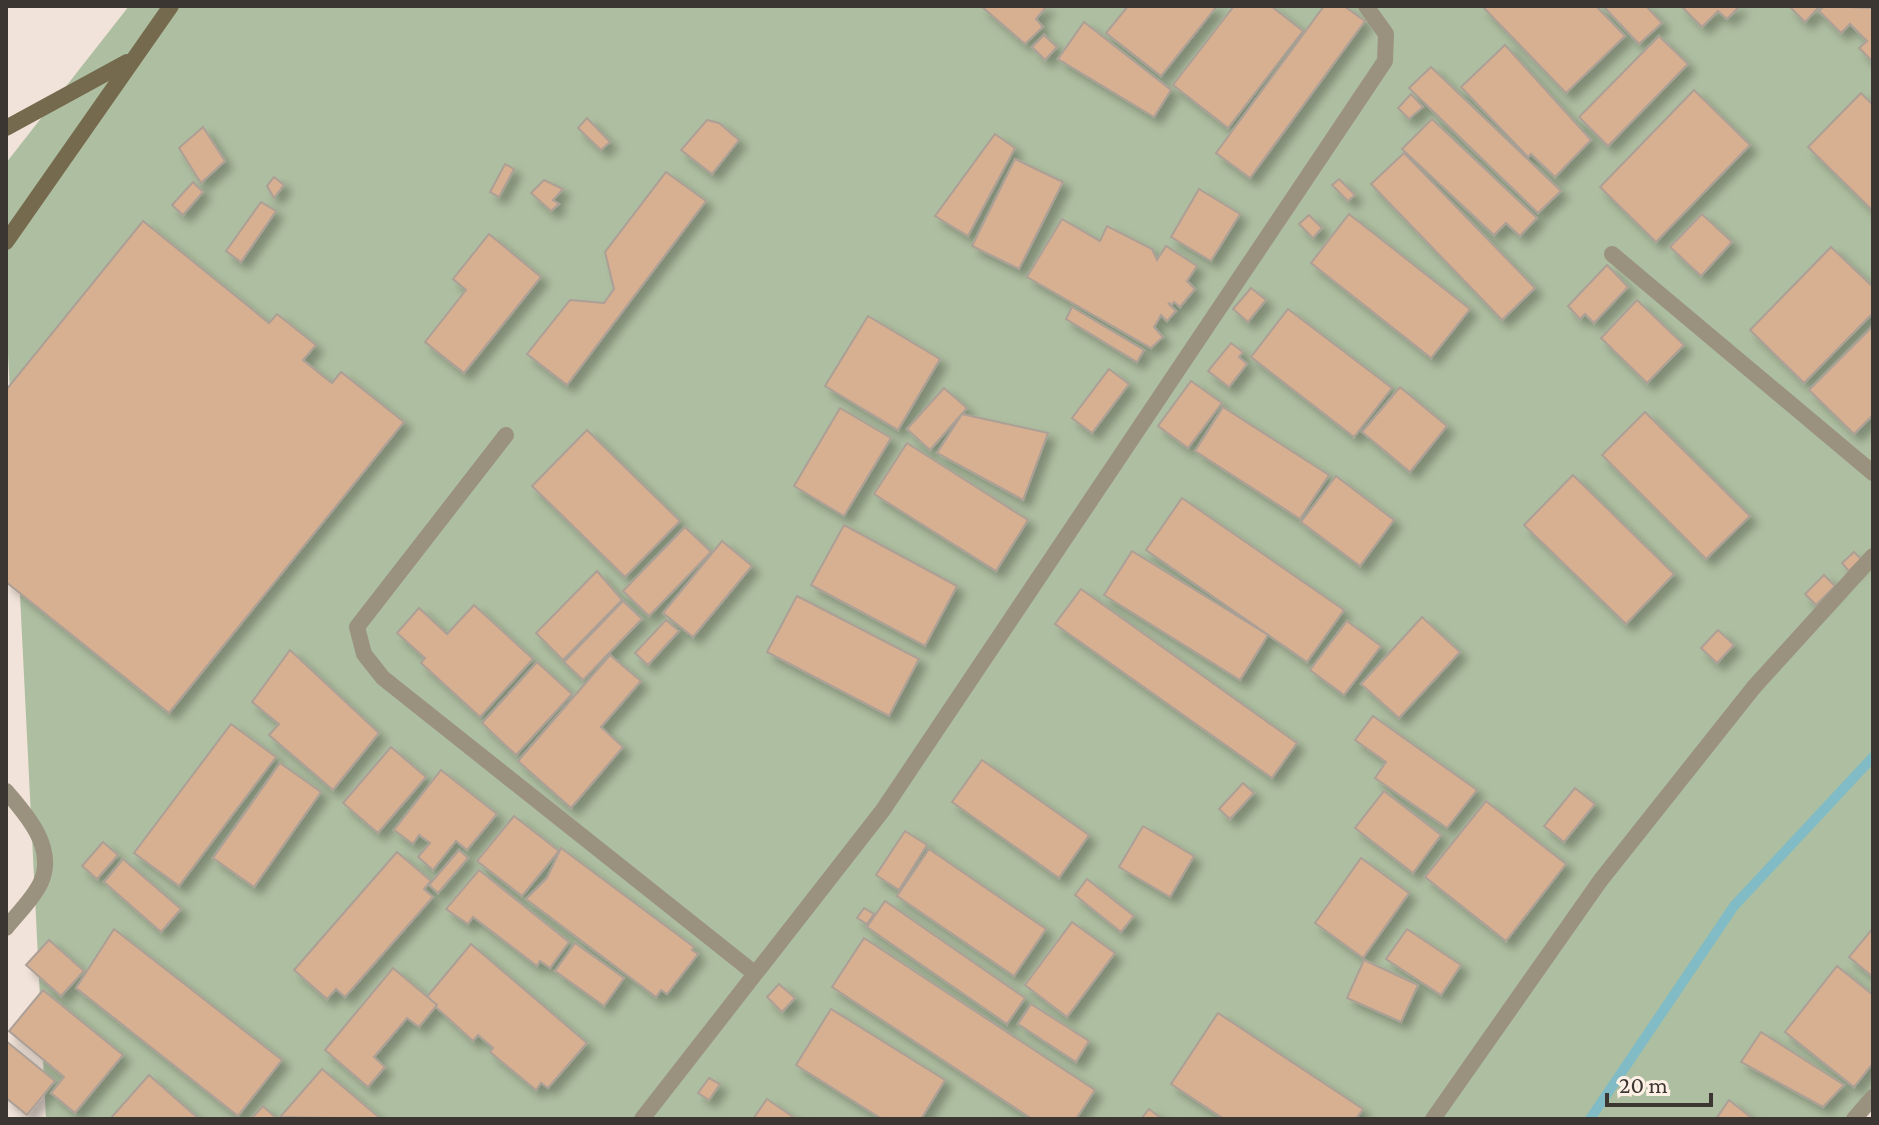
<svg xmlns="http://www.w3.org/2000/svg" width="1879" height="1125" viewBox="0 0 1879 1125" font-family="'Crimson Pro',serif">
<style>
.green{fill:#aebea0}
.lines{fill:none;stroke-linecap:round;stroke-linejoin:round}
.stream{stroke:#81bcc6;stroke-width:10}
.building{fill:#d7af91;stroke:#ac9f96;stroke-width:2;filter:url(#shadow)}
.street{stroke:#9a927f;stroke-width:16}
.secondary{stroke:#75694e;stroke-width:16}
</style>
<defs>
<filter id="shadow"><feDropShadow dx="7" dy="7" stdDeviation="4" flood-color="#0004"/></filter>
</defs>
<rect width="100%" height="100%" fill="#f1e3d9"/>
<polygon class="green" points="129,6 1873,6 1873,1096 1853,1119 46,1119 6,313 6,163"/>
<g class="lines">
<polyline class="stream" points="1590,1119 1734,906 1873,757"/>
</g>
<g class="building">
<polygon points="981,6 1047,6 1036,19 1043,27 1025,44"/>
<polygon points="1128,6 1217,6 1161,76 1106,33"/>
<polygon points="1234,6 1271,6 1303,31 1228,128 1173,85"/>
<polygon points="1324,6 1344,6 1365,21 1250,178 1216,153"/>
<polygon points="1482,6 1596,6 1625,36 1566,93"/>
<polygon points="1603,6 1646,6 1662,23 1639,44"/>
<polygon points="1681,6 1740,6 1727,19 1718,11 1702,27"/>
<polygon points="1789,6 1820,6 1805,22"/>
<polygon points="1824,6 1873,8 1873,62 1859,48 1867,41 1850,24 1841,33 1819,11"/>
<polygon points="1084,22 1171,90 1154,117 1058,59"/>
<polygon points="1044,35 1057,47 1045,60 1032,47"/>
<polygon points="1659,36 1688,64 1608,146 1579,117"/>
<polygon points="1505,45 1591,140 1555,177 1531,154 1528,157 1461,87"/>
<polygon points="1431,67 1561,191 1538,213 1409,88"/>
<polygon points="1694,90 1750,145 1656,242 1600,187"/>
<polygon points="1861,93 1873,105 1873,211 1808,147"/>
<polygon points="1411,94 1423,107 1409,119 1398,108"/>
<polygon points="587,118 610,142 601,150 578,128"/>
<polygon points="1432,119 1537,218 1520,236 1506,223 1494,235 1402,149"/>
<polygon points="707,120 719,123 739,140 712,174 681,150"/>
<polygon points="203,127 225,161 201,183 179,148"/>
<polygon points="995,134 1015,148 968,236 935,216"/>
<polygon points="1404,153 1535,288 1502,320 1371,184"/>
<polygon points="1015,159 1063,182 1019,269 972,246"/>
<polygon points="505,164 514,169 499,197 490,192"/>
<polygon points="666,172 706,201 567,385 527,354 570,300 604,303 614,289 605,252"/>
<polygon points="274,177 284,185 274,198 267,186"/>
<polygon points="1339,179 1355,195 1348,201 1332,185"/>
<polygon points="544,180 563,189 553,200 559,204 551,211 531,193"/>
<polygon points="193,182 203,192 183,215 172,205"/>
<polygon points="1199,189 1240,214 1211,261 1171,237"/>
<polygon points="261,202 276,211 241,262 226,251"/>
<polygon points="1349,214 1470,309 1431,358 1311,263"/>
<polygon points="1702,214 1732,242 1701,276 1670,247"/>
<polygon points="1309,215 1322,228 1313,238 1299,224"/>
<polygon points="1062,219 1100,241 1107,226 1152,249 1157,260 1166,246 1197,266 1187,281 1195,289 1180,307 1174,302 1172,305 1168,303 1176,311 1167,321 1161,315 1154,327 1163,337 1151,348 1027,277"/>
<polygon points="143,221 269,323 277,314 316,345 303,360 332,383 341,372 404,422 169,713 6,582 6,390"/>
<polygon points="489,234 541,277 464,373 425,342 466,290 453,279"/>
<polygon points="1831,247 1873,287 1873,313 1804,383 1750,330"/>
<polygon points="1607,265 1628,287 1594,323 1585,314 1580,319 1568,306"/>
<polygon points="1251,288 1266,300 1248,322 1233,309"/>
<polygon points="1637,300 1684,345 1647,383 1601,338"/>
<polygon points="1072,307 1144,350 1137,362 1066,319"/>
<polygon points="1288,309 1392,388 1354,437 1251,357"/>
<polygon points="868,316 940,359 898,430 825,386"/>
<polygon points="1873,326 1873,415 1854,434 1809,390"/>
<polygon points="1231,343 1243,352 1239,357 1247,364 1229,387 1208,371"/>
<polygon points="1109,369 1129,384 1092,433 1072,418"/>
<polygon points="1191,381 1222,403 1188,448 1158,426"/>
<polygon points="1400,387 1447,426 1410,472 1362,432"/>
<polygon points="944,388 967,408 930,450 907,429"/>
<polygon points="1223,407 1329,475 1300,519 1195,451"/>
<polygon points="840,408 891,438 844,516 794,486"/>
<polygon points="1645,412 1750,516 1706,559 1602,455"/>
<polygon points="962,414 1048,433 1023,500 937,453"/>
<polygon points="587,430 680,521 625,577 532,486"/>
<polygon points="907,443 1028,520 996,571 874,494"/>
<polygon points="1573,475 1674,574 1626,624 1524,525"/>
<polygon points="1336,476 1394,520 1360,566 1301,522"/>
<polygon points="1182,498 1344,610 1307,662 1146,550"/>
<polygon points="844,525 957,586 925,646 811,585"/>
<polygon points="685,527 711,552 649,616 623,591"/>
<polygon points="722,541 752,566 693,637 663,613"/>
<polygon points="1132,551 1268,635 1240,680 1104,595"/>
<polygon points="1854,552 1861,559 1849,571 1842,563"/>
<polygon points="597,571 622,600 563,660 536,633"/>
<polygon points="1824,575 1835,586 1816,605 1805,594"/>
<polygon points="1081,589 1297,743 1272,778 1055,624"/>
<polygon points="797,596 919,659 889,716 767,652"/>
<polygon points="623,601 642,619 583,680 564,662"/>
<polygon points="474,605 533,659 480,717 421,663 425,658 397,633 419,608 447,634"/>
<polygon points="1422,617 1460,652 1399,718 1361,684"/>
<polygon points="666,620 679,631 648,665 635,653"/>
<polygon points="1347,621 1381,646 1344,695 1310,670"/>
<polygon points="1718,630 1734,645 1717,663 1701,648"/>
<polygon points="290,650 379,733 333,790 269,735 279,724 252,702"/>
<polygon points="610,655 641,681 601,727 623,747 571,808 518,761"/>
<polygon points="537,662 572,694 516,755 482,723"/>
<polygon points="1373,716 1477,790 1447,828 1375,778 1386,762 1355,740"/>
<polygon points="231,724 276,757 179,886 134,853"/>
<polygon points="391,747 426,777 378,833 343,803"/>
<polygon points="982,760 1089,835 1059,878 952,802"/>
<polygon points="280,763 321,792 254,887 213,858"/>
<polygon points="441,770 497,814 467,850 456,841 433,870 418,857 430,843 419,835 413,844 394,830"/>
<polygon points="1243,783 1254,793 1230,819 1219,809"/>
<polygon points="1575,788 1595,804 1564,842 1544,826"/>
<polygon points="1384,791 1441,835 1413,873 1355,828"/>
<polygon points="1486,801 1566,864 1506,941 1425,877"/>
<polygon points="514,816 559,851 522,896 477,861"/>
<polygon points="1143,826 1194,856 1170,897 1119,867"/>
<polygon points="905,831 927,845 899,890 876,875"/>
<polygon points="103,842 118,855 97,879 82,866"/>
<polygon points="561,848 694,947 692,950 698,954 667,994 661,990 656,997 526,899 547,878"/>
<polygon points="929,849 1046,929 1014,976 897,896"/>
<polygon points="459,850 468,858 438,893 429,885"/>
<polygon points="397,852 431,881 424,889 433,897 345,997 336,989 327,999 294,970"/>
<polygon points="1361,858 1409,893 1363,958 1315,923"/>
<polygon points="123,859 181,909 161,932 104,882"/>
<polygon points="479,870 569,942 550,968 540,961 537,966 473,917 468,924 446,909"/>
<polygon points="1087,879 1134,916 1121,932 1075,895"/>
<polygon points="885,901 1025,998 1007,1024 867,927"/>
<polygon points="864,908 874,914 867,924 857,918"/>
<polygon points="1072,922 1115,953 1067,1017 1025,985"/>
<polygon points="1873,928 1873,977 1849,957"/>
<polygon points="114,929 282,1060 238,1116 76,988"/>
<polygon points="1407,929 1461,965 1441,995 1386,959"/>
<polygon points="864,938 1095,1090 1076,1119 1032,1119 832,987"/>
<polygon points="49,940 84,971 61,996 26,965"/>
<polygon points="575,943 624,978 604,1006 555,971"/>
<polygon points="471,944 587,1043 548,1088 541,1083 536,1090 490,1052 493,1048 478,1035 473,1041 426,998"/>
<polygon points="1364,960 1418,985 1401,1022 1347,998"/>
<polygon points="1837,966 1873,995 1873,1063 1854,1087 1785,1032"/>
<polygon points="393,968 437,1005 419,1027 407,1018 374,1057 385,1067 368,1087 325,1050"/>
<polygon points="779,984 795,998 782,1012 767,997"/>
<polygon points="43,990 123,1055 75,1113 51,1093 64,1077 9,1031"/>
<polygon points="1031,1004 1089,1041 1076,1062 1018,1024"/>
<polygon points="831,1009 945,1080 921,1119 882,1119 796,1065"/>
<polygon points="1218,1013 1363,1109 1356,1119 1224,1119 1171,1084"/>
<polygon points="1761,1032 1844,1085 1823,1107 1741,1062"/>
<polygon points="6,1041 55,1081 27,1115 6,1098"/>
<polygon points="322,1069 381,1119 280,1117"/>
<polygon points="149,1075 199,1119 110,1119"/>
<polygon points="709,1078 720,1084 709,1100 698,1093"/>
<polygon points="767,1099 796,1119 753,1119"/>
<polygon points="1729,1100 1753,1119 1716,1119"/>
<polygon points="263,1106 277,1119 251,1119"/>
<polygon points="1149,1109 1162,1119 1141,1119"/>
</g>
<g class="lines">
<g class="street">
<polyline points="1612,254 1873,473"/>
<polyline points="506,435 357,627 364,654 383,678 753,972"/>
<path d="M6,791c21,24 50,57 35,91 -7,16 -24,32 -35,46"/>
<polyline points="642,1119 883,810 1385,61 1386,34 1366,6"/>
<polyline points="1433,1119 1600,881 1754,687 1873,556"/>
<polyline points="1854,1119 1873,1097"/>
</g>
<g class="secondary">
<polyline points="6,128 127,62"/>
<polyline points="6,242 171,6"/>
</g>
</g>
<rect width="1879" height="1125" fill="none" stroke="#3b3632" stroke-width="16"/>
<path d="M1607 1093v12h104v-12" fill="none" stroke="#3b3632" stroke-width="4"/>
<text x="1619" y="1093" font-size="24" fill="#3b3632" stroke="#fff0e6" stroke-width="6" paint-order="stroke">20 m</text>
</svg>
